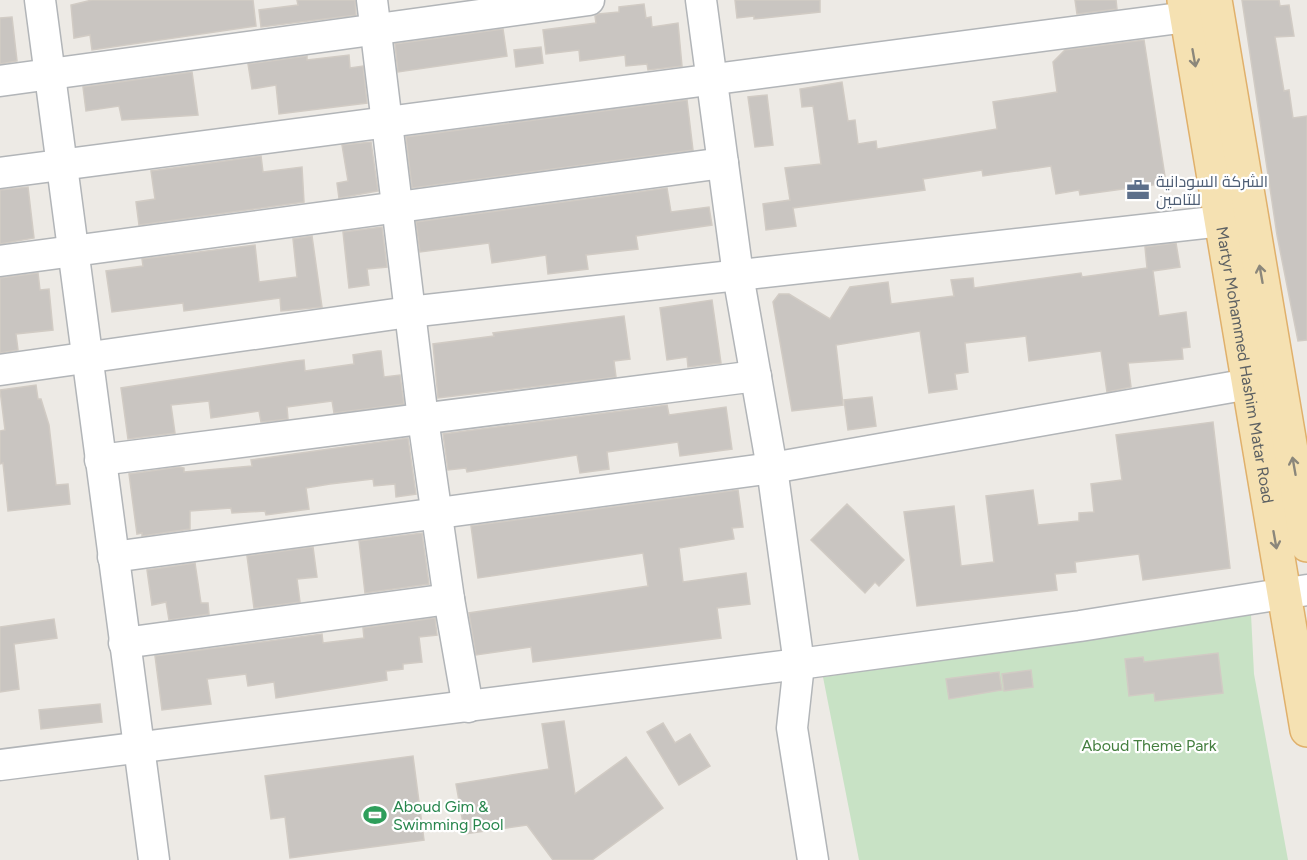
<svg xmlns="http://www.w3.org/2000/svg" width="1307" height="860" viewBox="0 0 1307 860" font-family="Figtree,Cairo,sans-serif">
<style>
.green{fill:#c8e2c5}
.building{fill:#c9c5c1;stroke:#d1cbc4;stroke-width:1.5}
.lines{fill:none;stroke-linecap:round;stroke-linejoin:round}
.minor-casing{stroke:#b2b5b8;stroke-width:33}
.major-casing{stroke:#e0b06b;stroke-width:36}
.minor{stroke:#fff;stroke-width:30}
.major{stroke:#f5e1b2;stroke-width:33}
.oneway{stroke:#8b877b}
.labels{text-anchor:middle;stroke-width:4.5;stroke-linejoin:round;paint-order:stroke}
.service-label{font-size:16px;fill:#4e5e75;stroke:#fff;text-anchor:start}
.street-label{font-size:16px;fill:#5d6163;stroke:#fff}
.park-label{font-size:16px;fill:#457f40;stroke:#fff}
.leisure-label{font-size:16px;fill:#27864d;stroke:#fff;text-anchor:start}
</style>
<rect width="100%" height="100%" fill="#edeae5"/>
<polygon class="green" points="1251,614 1254,674 1288,860 859,860 823,677"/>
<g class="building">
<polygon points="92,0 253,0 256,26 92,50 90,35 74,38 71,5"/>
<polygon points="297,0 355,0 356,15 261,27 259,10 298,5"/>
<polygon points="735,0 820,0 820,12 754,19 754,16 737,18"/>
<polygon points="1075,0 1116,0 1117,9 1077,14"/>
<polygon points="1242,0 1279,0 1280,6 1289,5 1294,36 1275,37 1284,91 1289,90 1293,118 1307,116 1307,340 1298,341 1277,235"/>
<polygon points="644,4 646,18 651,17 652,27 678,23 682,66 648,70 647,64 626,66 625,55 580,61 579,50 546,54 543,30 596,23 595,16 598,14 619,12 619,7"/>
<polygon points="12,17 17,61 0,64 0,18"/>
<polygon points="503,29 507,56 398,72 395,44"/>
<polygon points="1144,40 1166,183 1080,195 1079,190 1056,194 1051,166 983,176 982,170 923,179 925,190 793,208 796,226 766,230 763,204 790,200 785,168 821,164 813,106 802,107 800,89 842,82 848,121 855,120 858,144 876,141 877,149 997,129 993,102 1057,92 1053,62 1065,50"/>
<polygon points="541,47 543,63 516,67 514,50"/>
<polygon points="349,55 350,68 363,66 367,103 279,114 276,85 252,89 248,64 307,56 307,60"/>
<polygon points="192,72 198,115 122,120 119,106 86,111 83,87"/>
<polygon points="767,95 773,145 755,147 748,97"/>
<polygon points="687,100 693,150 412,188 406,137"/>
<polygon points="371,142 378,191 339,198 337,183 348,181 342,145"/>
<polygon points="261,156 263,172 302,167 304,202 139,225 136,202 155,199 151,171"/>
<polygon points="28,187 34,238 0,244 0,190"/>
<polygon points="667,188 671,212 709,207 712,225 636,236 638,249 586,255 588,269 548,274 546,255 492,263 489,243 420,252 416,222"/>
<polygon points="382,227 387,267 367,269 369,285 349,288 343,232"/>
<polygon points="312,236 322,307 281,311 280,298 184,311 183,303 112,312 106,271 143,266 142,259 255,245 259,282 297,277 293,239"/>
<polygon points="1176,243 1180,267 1153,271 1159,316 1186,312 1190,347 1182,348 1183,359 1128,363 1131,387 1107,392 1101,351 1029,361 1026,336 965,343 968,372 955,374 957,389 929,393 920,331 836,345 843,405 792,411 773,302 779,294 789,294 830,319 850,287 888,282 891,304 954,296 951,280 973,278 974,288 1081,273 1082,277 1147,268 1145,247"/>
<polygon points="38,273 40,290 49,289 53,330 16,334 18,350 0,353 0,278"/>
<polygon points="712,300 721,363 688,367 687,357 667,360 660,308"/>
<polygon points="624,316 630,359 614,361 616,377 438,398 433,344 494,336 493,333"/>
<polygon points="378,351 381,351 384,377 400,375 404,404 334,413 332,401 287,407 288,419 261,422 259,411 211,418 209,401 171,405 175,433 128,439 121,388 295,361 304,360 305,371 354,364 353,355"/>
<polygon points="36,385 38,399 41,399 49,425 56,485 68,484 70,504 8,511 3,463 0,464 0,431 5,430 0,390"/>
<polygon points="872,397 876,426 848,430 844,400"/>
<polygon points="667,405 669,415 726,407 732,449 680,456 678,442 607,452 609,469 580,473 577,455 467,472 466,468 448,470 443,434"/>
<polygon points="1213,422 1230,568 1143,580 1139,554 1075,562 1076,572 1055,574 1057,590 917,606 904,512 954,506 961,566 994,562 986,496 1033,490 1038,525 1079,521 1079,513 1094,512 1091,484 1122,480 1116,435"/>
<polygon points="408,438 416,494 396,497 395,484 374,486 373,479 330,484 306,488 309,509 266,515 265,511 232,513 231,508 190,511 190,529 142,536 142,533 137,534 129,474 179,467 184,468 184,472 252,466 251,460"/>
<polygon points="738,490 743,527 732,528 734,539 679,548 683,582 746,573 750,604 717,608 721,638 533,662 531,647 476,655 469,613 648,586 643,553 478,578 471,526"/>
<polygon points="847,504 904,560 879,586 875,582 865,593 811,540"/>
<polygon points="422,533 429,584 365,593 359,541"/>
<polygon points="313,547 317,577 297,579 300,602 254,608 247,556"/>
<polygon points="195,563 201,603 208,603 209,614 169,620 166,602 152,605 147,570"/>
<polygon points="435,618 437,635 419,637 422,662 403,664 403,669 386,671 387,680 276,698 274,682 248,686 246,674 207,679 211,704 162,710 155,656 322,634 323,643 364,638 363,628"/>
<polygon points="54,619 57,638 14,644 19,689 0,692 0,627"/>
<polygon points="1218,653 1223,693 1155,701 1154,693 1129,696 1125,659 1143,657 1144,662"/>
<polygon points="1031,670 1033,687 1004,691 1002,674"/>
<polygon points="999,672 1002,690 949,699 946,679"/>
<polygon points="100,704 102,722 41,729 39,710"/>
<polygon points="564,721 575,794 626,757 663,808 592,860 553,860 527,825 465,834 456,784 549,769 542,724"/>
<polygon points="663,723 675,743 690,734 710,766 679,785 647,732"/>
<polygon points="413,756 424,840 290,858 285,817 271,819 265,776"/>
</g>
<g class="lines">
<g class="minor-casing">
<g id="minor">
<polyline points="40,0 154,860"/>
<polyline points="372,0 423,419 449,599 468,707"/>
<polyline points="701,0 738,275 772,468 799,664 792,728 813,860"/>
<polyline points="0,81 589,0"/>
<polyline points="0,173 1187,17"/>
<polyline points="0,261 723,163"/>
<polyline points="0,370 409,312 1222,221"/>
<polyline points="100,460 756,376"/>
<polyline points="113,557 772,468 1249,384"/>
<polyline points="124,643 449,599"/>
<polyline points="0,765 799,664 1080,626 1307,590"/>
</g>
</g>
<g class="major-casing">
<g id="major">
<path id="s1" d="M1184,0l123,730"/>
<polyline points="1215,0 1307,545"/>
</g>
</g>
<use href="#minor" class="minor"/>
<use href="#major" class="major"/>
</g>
<defs><path id="oneway-shaft" d="M-6 0H5M1.5-3L5.5 0L1.5 3" fill="none" stroke-width="1.6" stroke-linecap="round" stroke-linejoin="round" transform="scale(1.5)"/></defs>
<g class="oneway">
<use href="#oneway-shaft" transform="translate(1194 58) rotate(80)"/>
<use href="#oneway-shaft" transform="translate(1261 274) rotate(-100)"/>
<use href="#oneway-shaft" transform="translate(1294 466) rotate(-100)"/>
<use href="#oneway-shaft" transform="translate(1275 540) rotate(80)"/>
</g>
<defs>
<g id="office-bare" transform="scale(1.8)"><path d="M-6-3h4V-5.5h4V-3h4V5H-6ZM-1-4.5V-3h2v-1.5ZM-6 0V1H6V0Z" fill="#5c6f8a" stroke="#fff" stroke-width="2.5" paint-order="stroke"/></g>
<g id="stadium-bare" transform="scale(1.8)"><path d="M0-5a6.5 5 0 1 0 0 10a6.5 5 0 1 0 0-10ZM-3.5-1.8h7v3.6h-7Z" fill="#2e9e5b" stroke="#fff" stroke-width="2.5" paint-order="stroke"/></g>
</defs>
<g fill-rule="evenodd">
<use href="#office-bare" x="1138" y="190"/>
<use href="#stadium-bare" x="375" y="815"/>
</g>
<g class="labels">
<g class="service-label">
<text x="1156" y="187">الشركة السودانية<tspan x="1156" dy="18">للتامين</tspan></text>
</g>
<g class="street-label">
<text dy="6" stroke="none"><textPath href="#s1" startOffset="370">Martyr Mohammed Hashim Matar Road</textPath></text>
</g>
<g class="park-label">
<text x="1149" y="751">Aboud Theme Park</text>
</g>
<g class="leisure-label">
<text x="393" y="812">Aboud Gim &amp;<tspan x="393" dy="18">Swimming Pool</tspan></text>
</g>
</g>
</svg>
